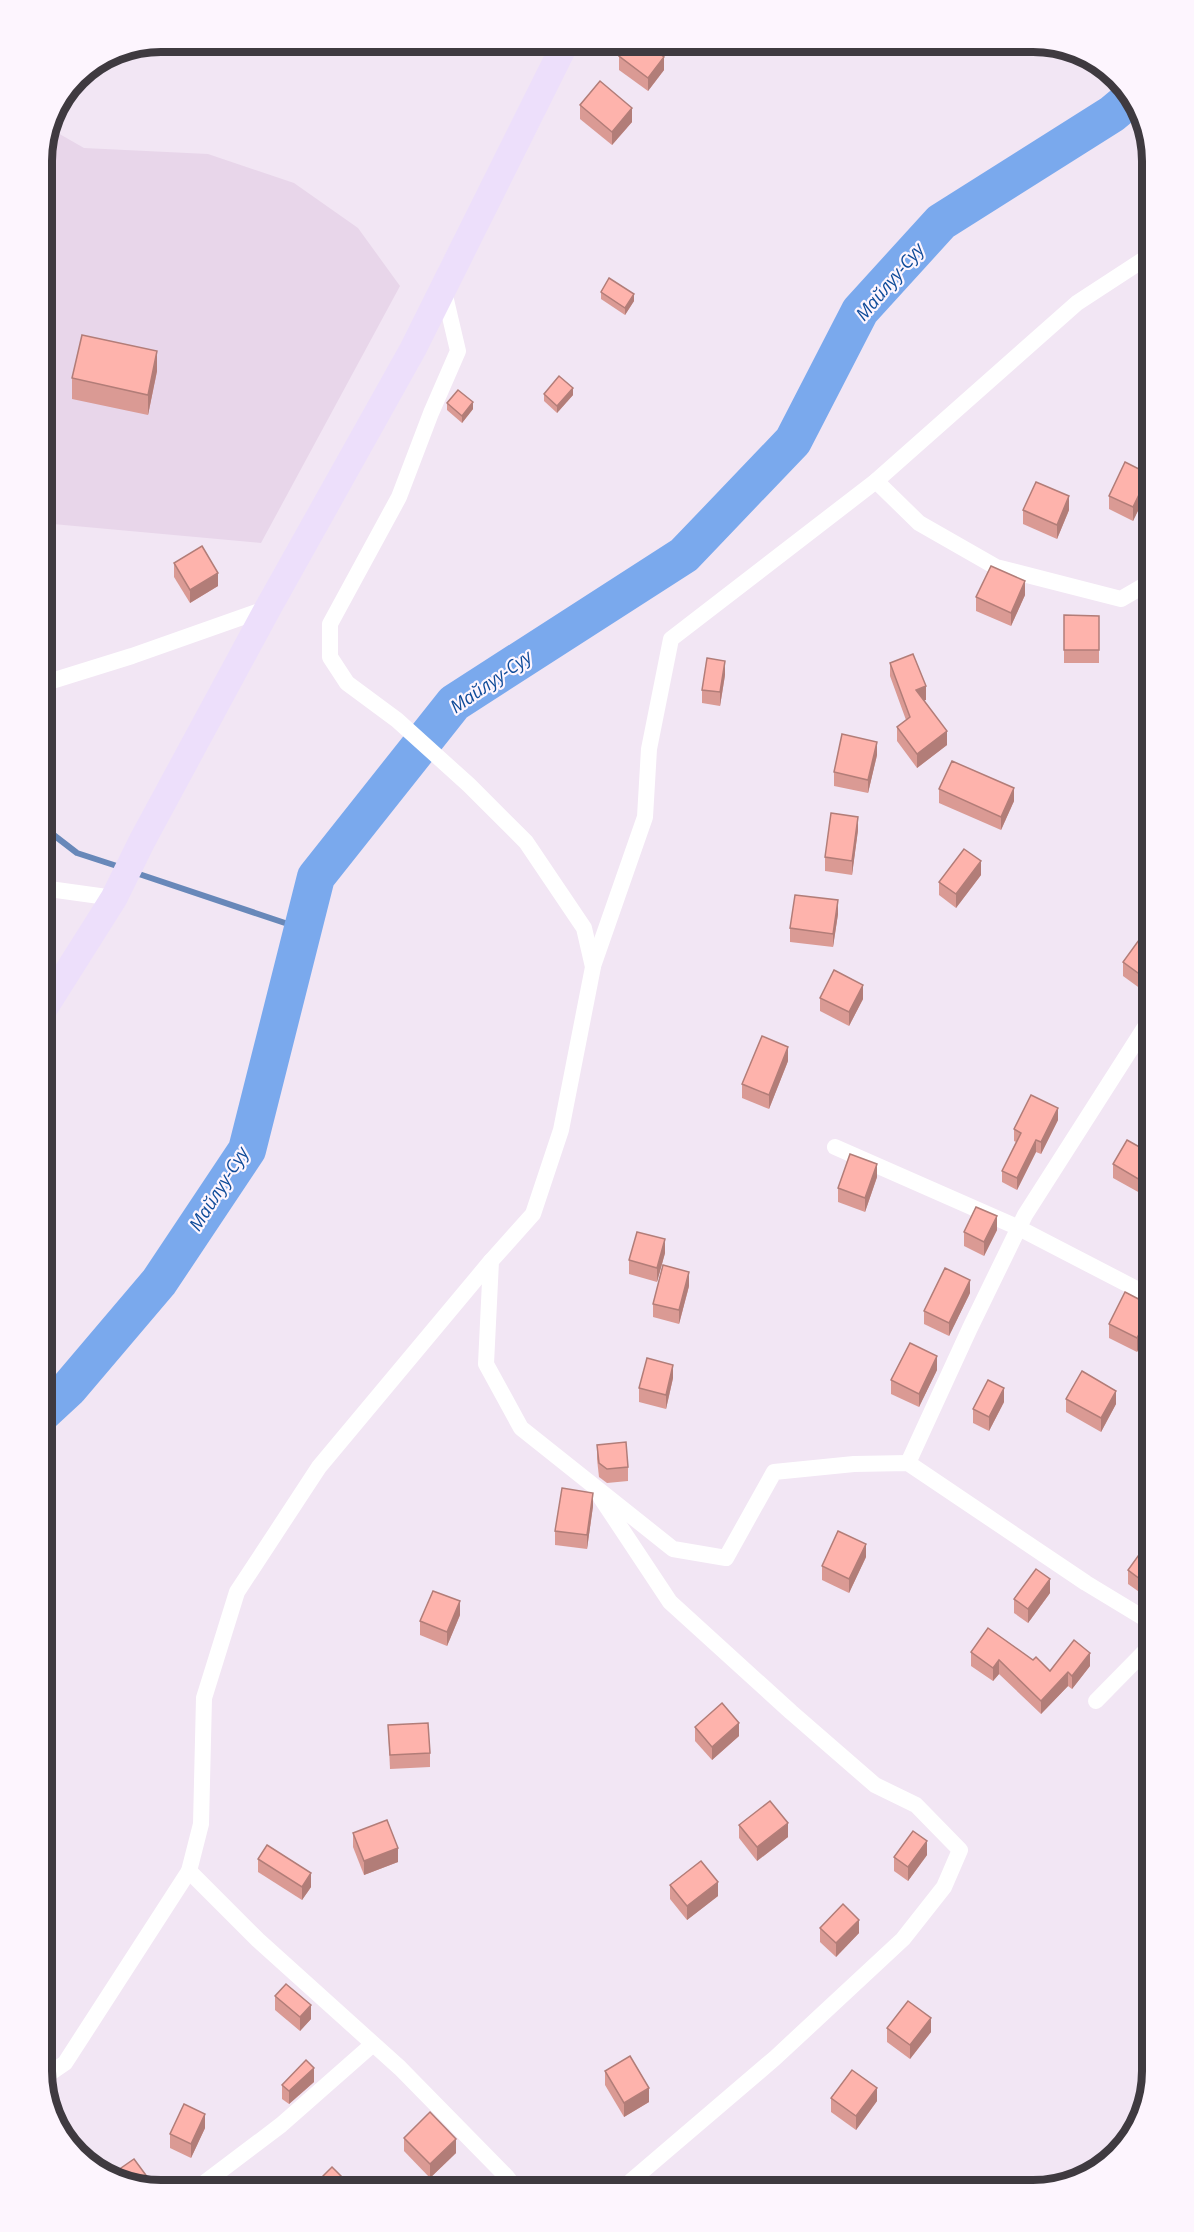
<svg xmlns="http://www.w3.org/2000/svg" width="1194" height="2232" viewBox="0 0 1194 2232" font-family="'Open Sans',sans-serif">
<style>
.built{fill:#e8d6ea}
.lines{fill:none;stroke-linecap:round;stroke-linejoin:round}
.stream{stroke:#6888b9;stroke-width:6}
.river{stroke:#7aa9ed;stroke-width:38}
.minor{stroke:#fff;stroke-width:16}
.primary{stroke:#eddffb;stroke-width:27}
.wall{fill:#da9a94}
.shaded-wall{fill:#b27d78}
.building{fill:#feb3ac;stroke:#b27d78;stroke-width:1.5}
.labels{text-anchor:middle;stroke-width:4.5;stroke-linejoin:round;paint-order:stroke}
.water-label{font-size:18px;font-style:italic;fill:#0f4b99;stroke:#fdf5fe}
.rim{fill:none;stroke:#3f3a40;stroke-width:8}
</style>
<rect width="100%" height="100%" fill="#f2e6f4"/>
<polygon class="built" points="49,128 84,148 208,154 294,183 358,228 400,286 261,543 42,523 42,154"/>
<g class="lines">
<g class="stream">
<polyline points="42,826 77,853 120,867"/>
<polyline points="133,872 303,929"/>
</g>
<polyline class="river" points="42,1413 69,1388 159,1282 247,1150 316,877 454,703 684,555 793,441 860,311 941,222 1112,114 1130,99"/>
<g class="minor">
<polyline points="443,287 458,351 431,413 399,497 330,624 330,657 347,683 397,720 469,785 526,842 584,928 593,967 561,1130 533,1214 491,1261 486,1364 521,1428 673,1549 726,1558 774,1472 854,1464 908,1463 1086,1583 1152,1623"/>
<polyline points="876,481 919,523 996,567 1121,599 1152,581"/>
<polyline points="42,684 132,656 268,608"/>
<polyline points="42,888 114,898"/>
<polyline points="593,966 645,817 649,749 671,639 876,481 1077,303 1152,254"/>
<polyline points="835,1147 1019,1228 1152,1297"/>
<polyline points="908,1463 970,1328 1025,1215 1152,1016"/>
<polyline points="601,1498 670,1602 791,1712 875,1785 916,1805 960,1850 944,1887 903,1939 775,2058 631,2181 637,2190"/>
<polyline points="1096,1701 1152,1644"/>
<polyline points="189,1871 258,1940 400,2068 506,2176 517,2190"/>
<polyline points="43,2078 65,2063 189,1871 201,1824 204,1698 237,1592 319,1467 491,1261"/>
<polyline points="195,2190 281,2125 373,2044"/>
</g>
<polyline class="primary" points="42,1012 114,898 142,841 268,608 413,349 566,42"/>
</g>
<g class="wall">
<polygon points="619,56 664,70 648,91 619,70"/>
<polygon points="580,105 632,122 612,145 580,119"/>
<polygon points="601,292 634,301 625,315 601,299"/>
<polygon points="157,371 148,415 72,399 72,378"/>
<polygon points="544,394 573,395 557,413 544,401"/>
<polygon points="447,403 473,409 462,423 447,410"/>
<polygon points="1149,488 1133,521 1109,509 1109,496"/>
<polygon points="1023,510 1069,510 1057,539 1023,524"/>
<polygon points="174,563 218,586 190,603 174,577"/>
<polygon points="1025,595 1011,626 976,611 976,597"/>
<polygon points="1064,615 1099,616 1099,663 1064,663"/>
<polygon points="890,663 926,700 924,700 947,745 917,768 897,741 897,727 906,720 890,676"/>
<polygon points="725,675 720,706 702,703 702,690"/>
<polygon points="877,755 868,793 834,786 834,772"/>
<polygon points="939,789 1014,801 1001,830 939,803"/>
<polygon points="858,830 852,875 825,871 825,857"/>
<polygon points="981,875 956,908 939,895 939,882"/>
<polygon points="838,914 833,947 790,942 790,928"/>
<polygon points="1152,939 1152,983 1145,992 1123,976 1123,962"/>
<polygon points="820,998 863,999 849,1026 820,1011"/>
<polygon points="788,1061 769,1109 742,1098 742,1084"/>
<polygon points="1152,1064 1152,1103 1140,1094 1140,1081"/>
<polygon points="1058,1120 1041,1154 1036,1152 1017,1190 1002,1182 1002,1171 1016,1142 1014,1141 1014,1129"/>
<polygon points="1152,1154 1152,1172 1140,1193 1113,1178 1113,1164"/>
<polygon points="877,1177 865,1212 838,1202 838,1188"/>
<polygon points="997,1230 984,1256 964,1246 964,1232"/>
<polygon points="665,1253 657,1282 629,1274 629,1260"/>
<polygon points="689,1286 679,1324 653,1317 653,1304"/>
<polygon points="970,1293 949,1336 924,1324 924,1311"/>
<polygon points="1152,1306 1152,1322 1137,1352 1109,1338 1109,1324"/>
<polygon points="937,1370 919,1407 891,1394 891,1380"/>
<polygon points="673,1378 666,1409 639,1402 639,1388"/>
<polygon points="1066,1399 1116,1404 1101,1432 1066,1412"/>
<polygon points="1004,1402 989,1431 973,1423 973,1409"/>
<polygon points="597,1445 628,1467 628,1481 607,1483 599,1477 597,1459"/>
<polygon points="593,1506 587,1549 555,1545 555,1531"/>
<polygon points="1152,1543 1152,1601 1128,1584 1128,1570"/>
<polygon points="866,1557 849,1593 822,1580 822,1566"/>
<polygon points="1050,1593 1028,1623 1014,1613 1014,1599"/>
<polygon points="460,1615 447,1646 420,1635 420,1621"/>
<polygon points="971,1652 1033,1660 1050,1671 1090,1666 1072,1689 1068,1686 1041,1714 999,1674 993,1681 971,1666"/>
<polygon points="388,1725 430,1753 430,1767 390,1769"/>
<polygon points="695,1727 739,1736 712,1760 695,1741"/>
<polygon points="739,1825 788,1837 757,1861 739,1838"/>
<polygon points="353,1833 398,1862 364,1875 353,1847"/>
<polygon points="927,1855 908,1881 894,1871 894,1857"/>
<polygon points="258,1859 311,1887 302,1900 258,1872"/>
<polygon points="670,1885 718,1896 687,1920 670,1899"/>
<polygon points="820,1928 859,1933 836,1957 820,1942"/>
<polygon points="275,1996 311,2019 300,2031 275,2010"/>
<polygon points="887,2028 931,2032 910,2059 887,2042"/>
<polygon points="605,2071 649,2102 624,2117 605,2085"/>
<polygon points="314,2082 289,2104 282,2099 282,2085"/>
<polygon points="831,2098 877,2101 856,2130 831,2112"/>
<polygon points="205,2128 191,2158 170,2148 170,2134"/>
<polygon points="404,2138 456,2153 430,2178 404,2151"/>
</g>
<g class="shaded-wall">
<polygon points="664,57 664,70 648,91 648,78"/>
<polygon points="632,108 632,122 612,145 612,132"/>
<polygon points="634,294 634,301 625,315 625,308"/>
<polygon points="157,351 157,371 148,415 148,395"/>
<polygon points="573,388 573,395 557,413 557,406"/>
<polygon points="473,402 473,409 462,423 462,416"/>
<polygon points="1149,474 1149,488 1133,521 1133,507"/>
<polygon points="1069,496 1069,510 1057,539 1057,525"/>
<polygon points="218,573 218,586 190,603 190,590"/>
<polygon points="1025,581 1025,595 1011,626 1011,613"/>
<polygon points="725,661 725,675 720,706 720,692"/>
<polygon points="926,686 926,700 916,703 916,690"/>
<polygon points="947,731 947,745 917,768 917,754"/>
<polygon points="877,742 877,755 868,793 868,780"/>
<polygon points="1014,788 1014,801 1001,830 1001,817"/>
<polygon points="858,817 858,830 852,875 852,861"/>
<polygon points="981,861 981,875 956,908 956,894"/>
<polygon points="838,900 838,914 833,947 833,934"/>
<polygon points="1152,969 1152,983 1145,992 1145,978"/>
<polygon points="863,985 863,999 849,1026 849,1012"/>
<polygon points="788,1047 788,1061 769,1109 769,1095"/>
<polygon points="1058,1108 1058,1120 1041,1154 1041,1142"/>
<polygon points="1036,1140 1036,1152 1017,1190 1017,1178"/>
<polygon points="1152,1158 1152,1172 1140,1193 1140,1180"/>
<polygon points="877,1164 877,1177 865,1212 865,1198"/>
<polygon points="997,1216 997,1230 984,1256 984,1242"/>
<polygon points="665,1239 665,1253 657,1282 657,1268"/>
<polygon points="689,1272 689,1286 679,1324 679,1310"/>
<polygon points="970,1280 970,1293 949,1336 949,1323"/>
<polygon points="1152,1308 1152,1322 1137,1352 1137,1338"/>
<polygon points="937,1356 937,1370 919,1407 919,1394"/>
<polygon points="673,1365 673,1378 666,1409 666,1395"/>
<polygon points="1004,1388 1004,1402 989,1431 989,1417"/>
<polygon points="1116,1391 1116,1404 1101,1432 1101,1418"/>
<polygon points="593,1493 593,1506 587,1549 587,1535"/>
<polygon points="866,1544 866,1557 849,1593 849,1579"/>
<polygon points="1050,1579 1050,1593 1028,1623 1028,1609"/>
<polygon points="460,1601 460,1615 447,1646 447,1632"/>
<polygon points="1090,1653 1090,1666 1072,1689 1072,1676"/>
<polygon points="999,1660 999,1674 993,1681 993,1668"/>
<polygon points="1068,1672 1068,1686 1041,1714 1041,1701"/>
<polygon points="739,1723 739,1736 712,1760 712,1747"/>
<polygon points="788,1823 788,1837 757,1861 757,1847"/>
<polygon points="927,1841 927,1855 908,1881 908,1867"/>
<polygon points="398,1848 398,1862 364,1875 364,1861"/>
<polygon points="311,1873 311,1887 302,1900 302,1887"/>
<polygon points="718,1882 718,1896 687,1920 687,1906"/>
<polygon points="859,1920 859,1933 836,1957 836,1943"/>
<polygon points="311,2005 311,2019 300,2031 300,2017"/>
<polygon points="931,2018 931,2032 910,2059 910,2045"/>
<polygon points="314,2068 314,2082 289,2104 289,2091"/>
<polygon points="649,2088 649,2102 624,2117 624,2103"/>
<polygon points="877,2088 877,2101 856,2130 856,2116"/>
<polygon points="205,2114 205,2128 191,2158 191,2144"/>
<polygon points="456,2139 456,2153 430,2178 430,2164"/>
<polygon points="346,2181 346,2190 337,2190"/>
<polygon points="151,2182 151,2189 144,2186"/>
</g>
<g class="building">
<polygon points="630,42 644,42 664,57 648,78 619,56"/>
<polygon points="600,81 632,108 612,132 580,105"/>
<polygon points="609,278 634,294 625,308 601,292"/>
<polygon points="82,335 157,351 148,395 72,378"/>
<polygon points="559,376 573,388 557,406 544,394"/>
<polygon points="458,390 473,402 462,416 447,403"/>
<polygon points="1125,462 1149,474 1133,507 1109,496"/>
<polygon points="1036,482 1069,496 1057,525 1023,510"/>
<polygon points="202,546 218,573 190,590 174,563"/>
<polygon points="991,566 1025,581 1011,613 976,597"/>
<polygon points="1064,615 1099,616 1099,650 1064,650"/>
<polygon points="913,654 926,686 916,690 947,731 917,754 897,727 910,717 890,663"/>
<polygon points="707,658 725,661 720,692 702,690"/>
<polygon points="842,734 877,742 868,780 834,772"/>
<polygon points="952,761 1014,788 1001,817 939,789"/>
<polygon points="831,813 858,817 852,861 825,857"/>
<polygon points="964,849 981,861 956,894 939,882"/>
<polygon points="795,895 838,900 833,934 790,928"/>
<polygon points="1144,933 1152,939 1152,969 1145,978 1123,962"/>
<polygon points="834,970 863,985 849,1012 820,998"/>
<polygon points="762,1036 788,1047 769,1095 742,1084"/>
<polygon points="1152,1064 1152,1090 1140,1081"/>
<polygon points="1031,1095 1058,1108 1041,1142 1036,1140 1017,1178 1002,1171 1021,1133 1014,1129"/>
<polygon points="1127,1140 1152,1154 1152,1158 1140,1180 1113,1164"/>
<polygon points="850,1154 877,1164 865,1198 838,1188"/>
<polygon points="976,1207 997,1216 984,1242 964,1232"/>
<polygon points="637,1232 665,1239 657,1268 629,1260"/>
<polygon points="663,1265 689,1272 679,1310 653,1304"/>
<polygon points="945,1268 970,1280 949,1323 924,1311"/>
<polygon points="1125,1292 1152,1306 1152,1308 1137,1338 1109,1324"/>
<polygon points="910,1343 937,1356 919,1394 891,1380"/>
<polygon points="647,1358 673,1365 666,1395 639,1388"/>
<polygon points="1082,1371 1116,1391 1101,1418 1066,1399"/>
<polygon points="988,1380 1004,1388 989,1417 973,1409"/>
<polygon points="626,1442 628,1467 607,1469 599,1463 597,1445"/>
<polygon points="562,1488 593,1493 587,1535 555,1531"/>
<polygon points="838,1531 866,1544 849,1579 822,1566"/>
<polygon points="1152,1543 1152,1588 1128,1570 1146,1545 1149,1547"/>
<polygon points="1036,1569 1050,1579 1028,1609 1014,1599"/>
<polygon points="433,1591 460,1601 447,1632 420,1621"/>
<polygon points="988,1628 1033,1660 1036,1657 1050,1671 1074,1640 1090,1653 1072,1676 1068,1672 1041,1701 999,1660 993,1668 971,1652"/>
<polygon points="722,1703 739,1723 712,1747 695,1727"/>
<polygon points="428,1723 430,1753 390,1755 388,1725"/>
<polygon points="770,1801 788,1823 757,1847 739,1825"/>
<polygon points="387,1820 398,1848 364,1861 353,1833"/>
<polygon points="913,1831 927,1841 908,1867 894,1857"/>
<polygon points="267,1845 311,1873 302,1887 258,1859"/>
<polygon points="701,1861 718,1882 687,1906 670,1885"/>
<polygon points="843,1904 859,1920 836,1943 820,1928"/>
<polygon points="286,1984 311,2005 300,2017 275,1996"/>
<polygon points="908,2001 931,2018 910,2045 887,2028"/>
<polygon points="630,2056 649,2088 624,2103 605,2071"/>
<polygon points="306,2060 314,2068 289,2091 282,2085"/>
<polygon points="852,2070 877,2088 856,2116 831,2098"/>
<polygon points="184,2104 205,2114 191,2144 170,2134"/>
<polygon points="430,2112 456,2139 430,2164 404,2138"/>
<polygon points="134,2159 151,2182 144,2186 111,2175"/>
<polygon points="332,2167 346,2181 337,2190 309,2190"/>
</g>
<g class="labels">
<g class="water-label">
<text transform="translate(890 282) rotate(-50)" y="6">Майлуу-Суу</text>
<text transform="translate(491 682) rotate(-35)" y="6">Майлуу-Суу</text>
<text transform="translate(219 1189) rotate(-58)" y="6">Майлуу-Суу</text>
</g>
</g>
<path d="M0 0H1194V2232H0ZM161 52H1033A109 109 0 0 1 1142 161V2071A109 109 0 0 1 1033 2180H161A109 109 0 0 1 52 2071V161A109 109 0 0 1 161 52Z" fill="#fdf5fe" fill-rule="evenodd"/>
<path class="rim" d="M161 52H1033A109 109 0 0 1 1142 161V2071A109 109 0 0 1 1033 2180H161A109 109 0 0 1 52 2071V161A109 109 0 0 1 161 52Z"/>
</svg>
